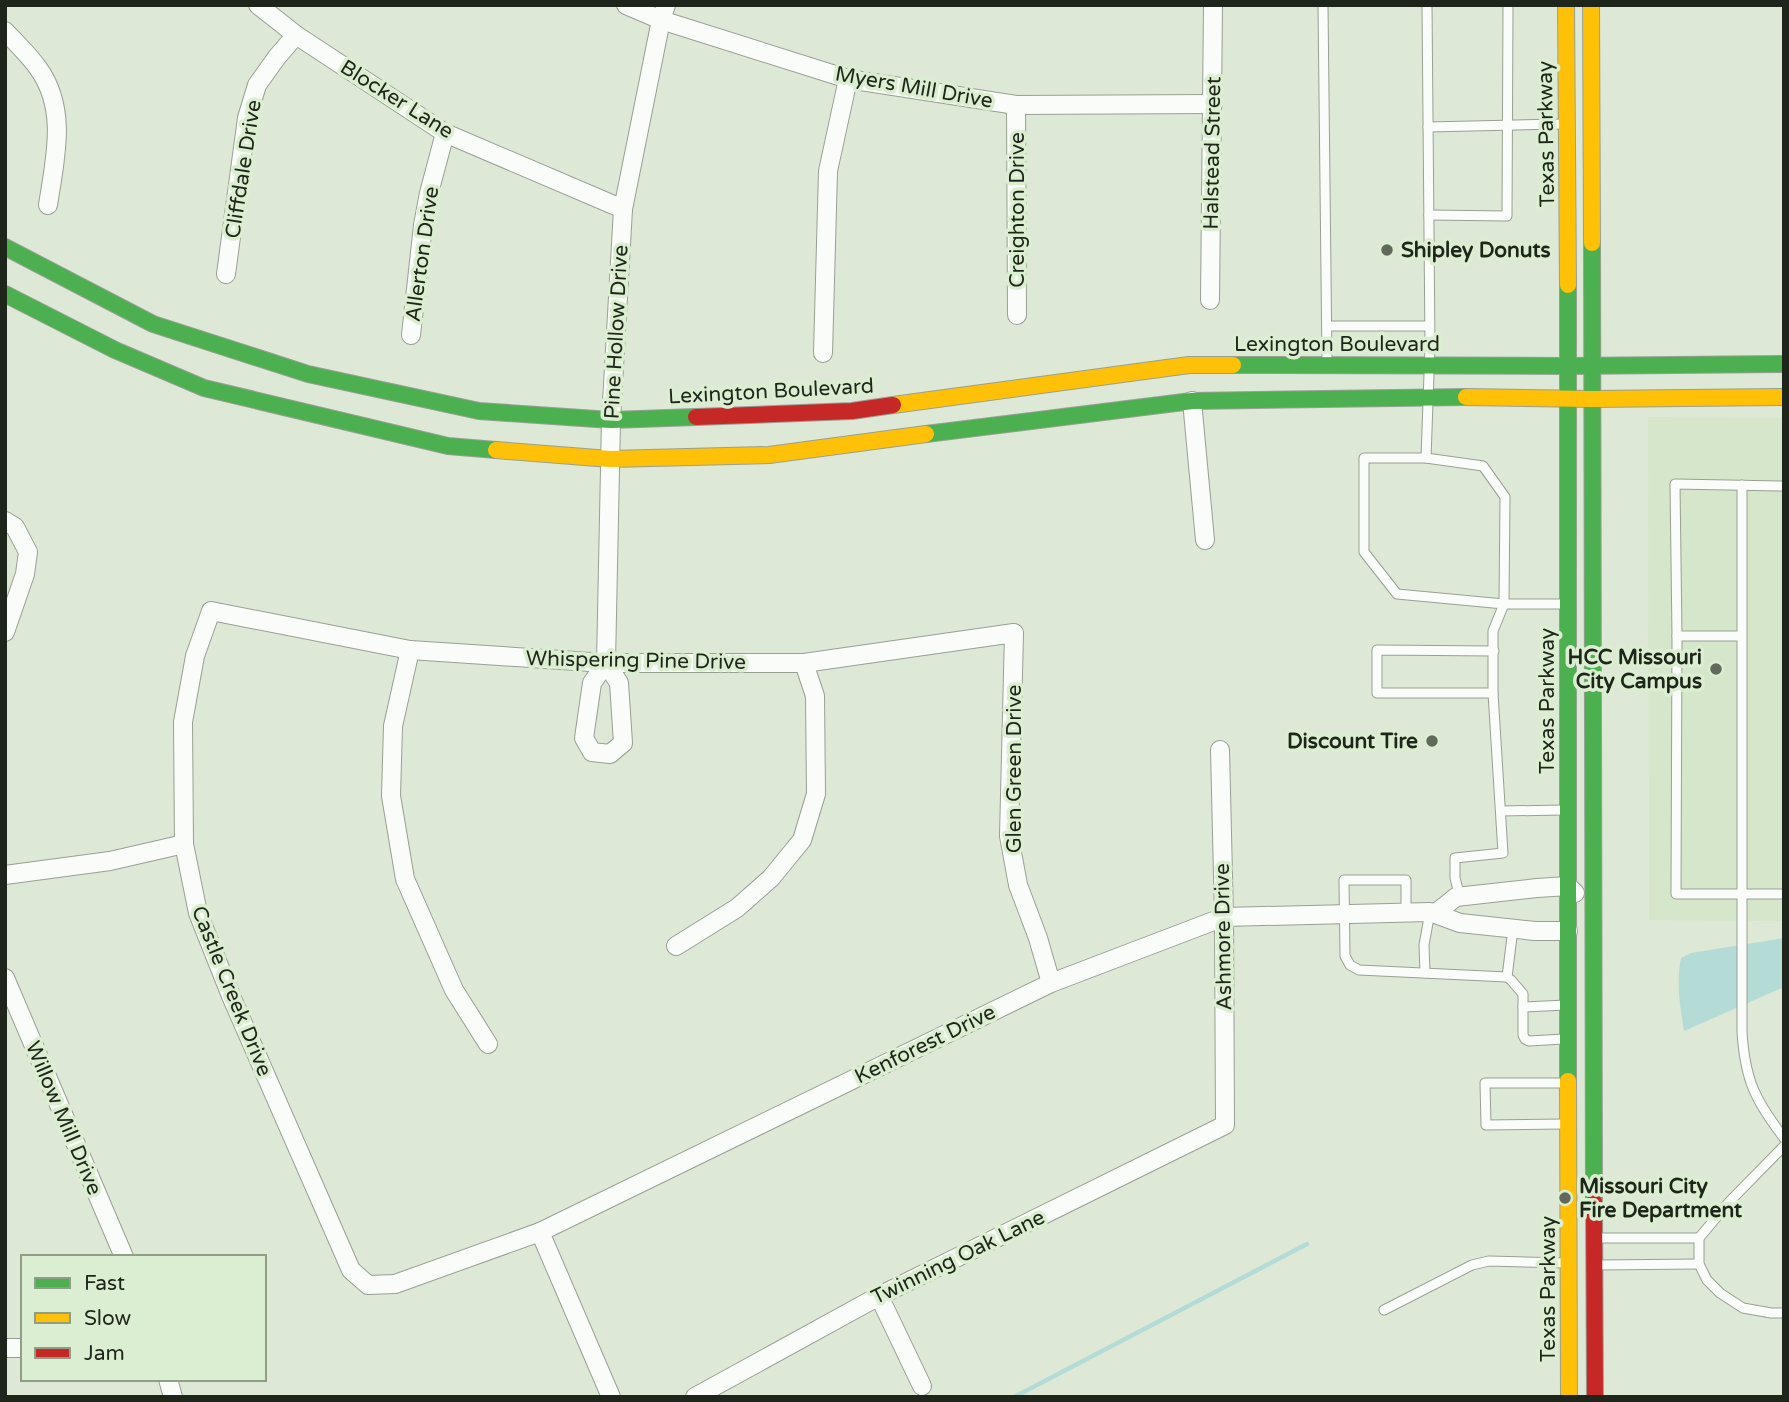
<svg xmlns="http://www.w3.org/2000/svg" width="1789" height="1402" viewBox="0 0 1789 1402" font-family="'Varela Round',sans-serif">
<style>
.built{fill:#d5e6cb}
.water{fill:#b5dbd6}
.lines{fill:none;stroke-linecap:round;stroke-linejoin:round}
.stream{stroke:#b5dbd6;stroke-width:4.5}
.lane-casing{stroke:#98a093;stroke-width:11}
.street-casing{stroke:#98a093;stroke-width:20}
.fast-casing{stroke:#98a093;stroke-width:18}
.slow-casing{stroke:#98a093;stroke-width:18}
.jam-casing{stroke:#98a093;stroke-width:18}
.lane{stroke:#fafcf9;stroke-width:9}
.street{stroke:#fafcf9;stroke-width:18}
.fast{stroke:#4caf50;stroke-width:16}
.slow{stroke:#ffc107;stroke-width:16}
.jam{stroke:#c62828;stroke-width:16}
.poi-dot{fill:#61695c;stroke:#dceed1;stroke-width:2.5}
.labels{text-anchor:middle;stroke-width:7;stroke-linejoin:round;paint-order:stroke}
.street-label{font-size:21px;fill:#1e251a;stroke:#dceed1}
.poi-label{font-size:21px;font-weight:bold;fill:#1e251a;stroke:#dceed1;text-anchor:start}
</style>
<rect width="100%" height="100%" fill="#dde8d7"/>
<polygon class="built" points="1648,417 1784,418 1784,921 1649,920"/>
<path class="water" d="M1784,938v49l-100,44c-4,-25 -8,-48 -3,-73l10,-5z"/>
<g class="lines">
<polyline class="stream" points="1014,1397 1307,1244"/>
<g class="lane-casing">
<g id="lane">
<polyline points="1323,5 1327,363"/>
<polyline points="1427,5 1430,346 1426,458 1483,466 1505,497 1504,604 1564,604"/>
<polyline points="1428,127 1562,124"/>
<polyline points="1429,215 1507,216 1508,5"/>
<polyline points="1327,326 1429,326"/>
<polyline points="1426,458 1364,458 1364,552 1397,594 1504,604 1493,631 1493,693 1503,853 1455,858 1455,878 1460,897"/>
<path d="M1742,485v547c3,48 13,68 42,106"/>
<polyline points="1784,486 1675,484 1677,636 1676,894 1784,894"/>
<polyline points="1677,636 1741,636"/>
<polyline points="1493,693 1377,693 1377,650 1494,651"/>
<polyline points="1501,811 1563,810"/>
<polyline points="1406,912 1406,880 1344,880 1345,956 1350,965 1359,970 1507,977 1511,980 1523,994 1523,1035 1525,1039 1529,1041 1564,1039"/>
<polyline points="1425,973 1424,945 1430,912"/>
<polyline points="1507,977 1513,929"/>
<polyline points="1523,1007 1566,1005"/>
<polyline points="1564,1083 1485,1083 1486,1125 1564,1124"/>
<polyline points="1784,1146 1730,1201 1699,1238 1699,1264 1707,1280 1720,1293 1743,1308 1771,1313 1784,1313"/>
<polyline points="1600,1238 1699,1238"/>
<polyline points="1598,1265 1699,1264"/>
<polyline points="1384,1310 1472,1265 1489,1261 1567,1263"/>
</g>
</g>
<g class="street-casing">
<g id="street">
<polyline points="258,5 296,35 445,133 623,209"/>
<polyline points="626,5 661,20 848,79 1016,105 1213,104"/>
<path d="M5,31c11,12 24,24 33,37 30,41 17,91 10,137"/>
<polyline points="1016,105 1017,315"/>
<polyline points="226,274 247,118 257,85 277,57 296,35"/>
<polyline points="1210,300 1213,5"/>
<polyline points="411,335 423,225 429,193 445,133"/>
<polyline points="823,353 828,171 848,79"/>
<polyline points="1192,401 1205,540"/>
<polyline points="5,521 15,527 28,552 25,574 5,632"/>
<polyline points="410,650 393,726 391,796 405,879 454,990 488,1044"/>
<polyline points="606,663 611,420 623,209 661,20 666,5"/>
<polygon points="606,663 619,683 623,743 610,754 592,752 584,738 592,683"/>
<polyline points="5,875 110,861 184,844"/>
<polyline points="1436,913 1456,897 1537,888 1568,886 1575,893"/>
<polyline points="676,946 737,908 771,878 802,840 816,794 815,696 804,663"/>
<polyline points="5,978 124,1257"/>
<polyline points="1051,983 1038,938 1018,885 1009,836 1014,633 804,663 606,663 410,650 211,611 195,656 183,722 184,844 198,913 231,996 351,1270 368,1285 395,1284 540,1232 1051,983 1224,917 1430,912 1460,923 1535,931 1568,931"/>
<polyline points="540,1232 611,1397"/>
<polyline points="879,1296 922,1386"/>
<polyline points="5,1348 23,1348"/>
<polyline points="168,1379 173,1397"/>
<polyline points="695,1397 879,1296 1225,1125 1224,917 1220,750"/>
</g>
</g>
<g class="fast-casing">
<g id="fast">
<polyline points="1592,243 1594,1202"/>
<polyline points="5,247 153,324 308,374 479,411 611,420 696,417"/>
<polyline points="1568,285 1568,1081"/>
<polyline points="5,294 115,350 204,388 448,446 496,450"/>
<polyline points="1233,365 1568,366 1784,364"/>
<polyline points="926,434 1192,401 1466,397"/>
</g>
</g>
<g class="slow-casing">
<g id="slow">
<polyline points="1566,5 1568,285"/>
<polyline points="1591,5 1592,243"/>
<polyline points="1466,397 1592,399 1784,397"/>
<polyline points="893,405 1189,365 1233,365"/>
<polyline points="496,450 610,459 769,455 926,434"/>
<polyline points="1568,1081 1569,1397"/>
</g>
</g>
<g class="jam-casing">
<g id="jam">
<polyline points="696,417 852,411 893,405"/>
<polyline points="1594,1202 1595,1397"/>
</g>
</g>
<use href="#lane" class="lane"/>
<use href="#street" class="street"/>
<use href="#fast" class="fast"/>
<use href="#slow" class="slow"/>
<use href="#jam" class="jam"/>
</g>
<g class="poi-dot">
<circle cx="1387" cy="250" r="7"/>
<circle cx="1716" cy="669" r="7"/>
<circle cx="1432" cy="741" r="7"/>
<circle cx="1565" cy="1198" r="7"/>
</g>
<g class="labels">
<g class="street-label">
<text transform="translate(914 87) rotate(10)" y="7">Myers Mill Drive</text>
<text transform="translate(397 99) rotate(32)" y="7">Blocker Lane</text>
<text transform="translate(1546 134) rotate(-91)" y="7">Texas Parkway</text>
<text transform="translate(1212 153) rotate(-89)" y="7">Halstead Street</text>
<text transform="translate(243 169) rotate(-81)" y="7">Cliffdale Drive</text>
<text transform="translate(1017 210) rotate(-90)" y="7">Creighton Drive</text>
<text transform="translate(422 254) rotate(-82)" y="7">Allerton Drive</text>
<text transform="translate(616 332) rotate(-87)" y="7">Pine Hollow Drive</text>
<text x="1337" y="351">Lexington Boulevard</text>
<text transform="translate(771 391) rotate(-3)" y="7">Lexington Boulevard</text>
<text transform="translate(636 660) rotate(1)" y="7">Whispering Pine Drive</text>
<text transform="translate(1547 701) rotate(-90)" y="7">Texas Parkway</text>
<text transform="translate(1014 769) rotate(-90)" y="7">Glen Green Drive</text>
<text transform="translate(1223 937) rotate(-91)" y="7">Ashmore Drive</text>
<text transform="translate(232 991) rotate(68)" y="7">Castle Creek Drive</text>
<text transform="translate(925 1044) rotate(-26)" y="7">Kenforest Drive</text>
<text transform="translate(64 1118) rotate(67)" y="7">Willow Mill Drive</text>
<text transform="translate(958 1257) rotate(-26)" y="7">Twinning Oak Lane</text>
<text transform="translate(1548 1289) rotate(-90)" y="7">Texas Parkway</text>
</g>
<g class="poi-label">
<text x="1401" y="257">Shipley Donuts</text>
<text x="1702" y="664" text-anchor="end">HCC Missouri<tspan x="1702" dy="24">City Campus</tspan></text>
<text x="1418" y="748" text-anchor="end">Discount Tire</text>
<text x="1579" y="1193">Missouri City<tspan x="1579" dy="24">Fire Department</tspan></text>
</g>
</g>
<rect width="1789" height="1402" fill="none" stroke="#1e251a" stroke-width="14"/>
<rect x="21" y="1255" width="245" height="126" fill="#dceed1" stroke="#909e88" stroke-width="2"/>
<rect x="35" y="1278" width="35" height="10" fill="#4caf50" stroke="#909e88" stroke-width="2"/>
<text x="84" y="1290" font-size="21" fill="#1e251a">Fast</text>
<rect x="35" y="1313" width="35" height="10" fill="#ffc107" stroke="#909e88" stroke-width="2"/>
<text x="84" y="1325" font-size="21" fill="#1e251a">Slow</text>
<rect x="35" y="1348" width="35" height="10" fill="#c62828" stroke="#909e88" stroke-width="2"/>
<text x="84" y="1360" font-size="21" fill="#1e251a">Jam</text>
</svg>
